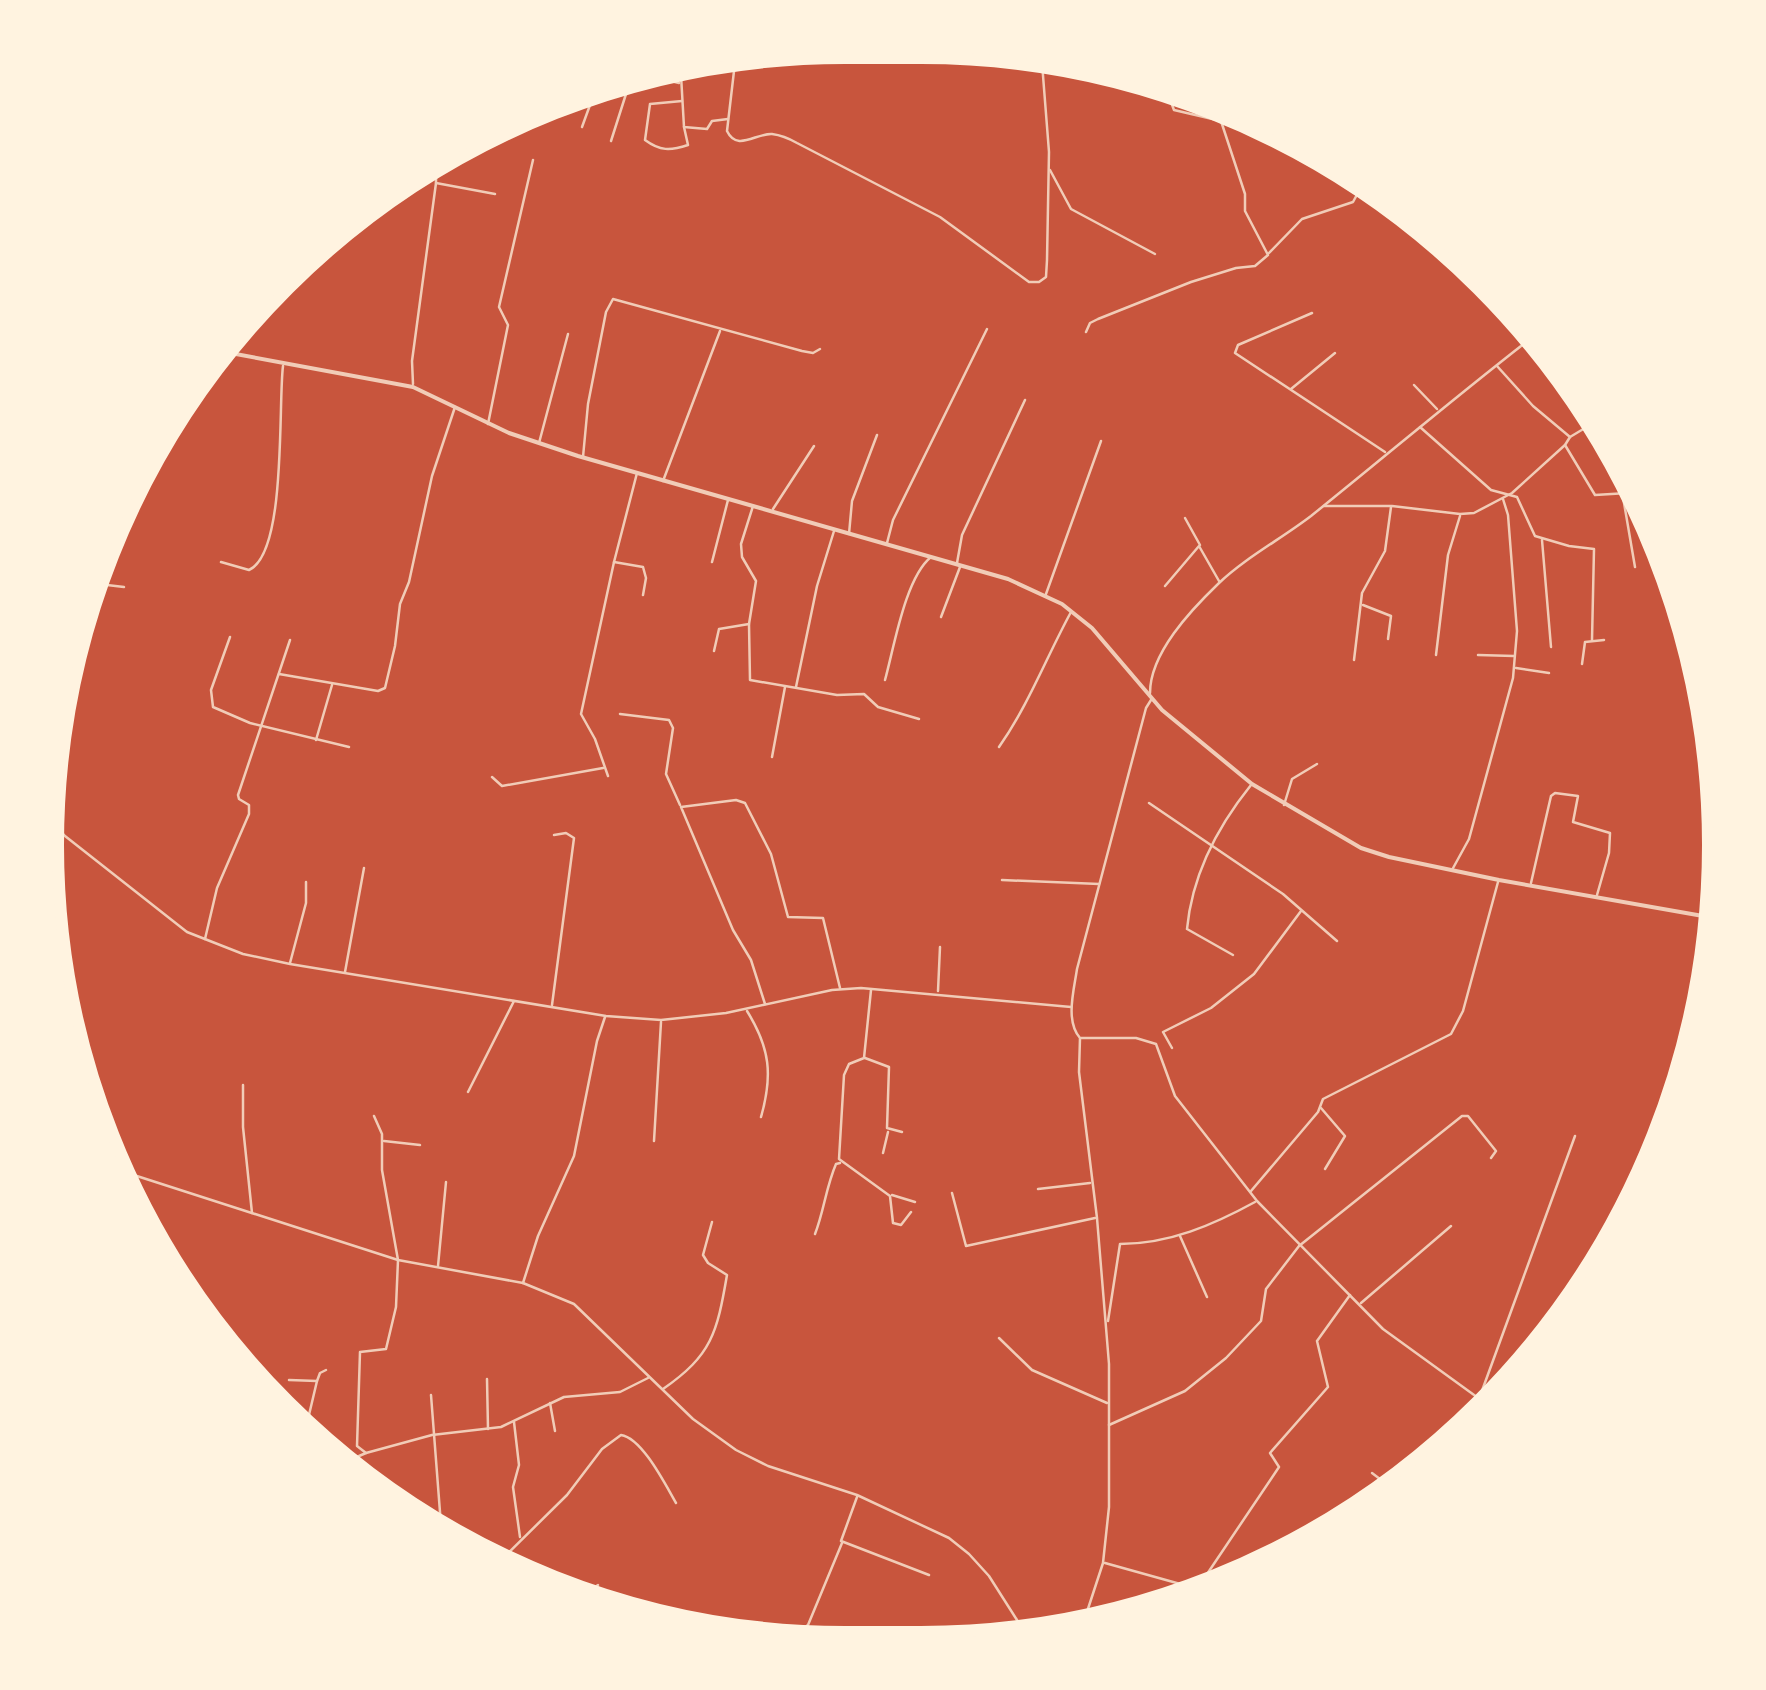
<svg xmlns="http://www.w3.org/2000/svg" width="1766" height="1690" viewBox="0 0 1766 1690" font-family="Mulish,sans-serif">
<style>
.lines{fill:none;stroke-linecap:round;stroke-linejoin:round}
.minor{stroke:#f1ccb7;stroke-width:2.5}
.tertiary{stroke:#f1ccb7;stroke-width:4}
.rim{fill:none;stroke:#fff3e0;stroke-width:12}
</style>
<rect width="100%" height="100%" fill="#c8553d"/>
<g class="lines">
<g class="minor">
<path d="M736,54l-9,77c10,21 29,2 45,3 8,1 18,5 25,9l143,74 89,65h10l7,-5 1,-17 2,-108 -8,-102"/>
<polyline points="680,58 684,127 707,129 712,121 728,119"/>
<polyline points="634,72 679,83"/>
<polyline points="1174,81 1171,102 1174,110 1221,121 1251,115"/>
<path d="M682,101l-32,3 -5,36c15,11 25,11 43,5l-4,-18"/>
<polyline points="582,127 598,83"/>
<polyline points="611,141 633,72"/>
<polyline points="1328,166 1344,162"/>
<polyline points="415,167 436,171 436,183 495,194"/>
<polyline points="1050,170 1071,209 1155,254"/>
<polyline points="1449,244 1464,253"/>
<polyline points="1269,253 1302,219 1353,202 1366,178"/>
<polyline points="1312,313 1238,345 1235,353 1385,452"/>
<polyline points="1086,332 1090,323 1098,319 1191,282 1236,268 1255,266 1268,255 1245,211 1245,194 1221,121"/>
<polyline points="1497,366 1533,406 1570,437"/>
<polyline points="413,384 412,361 436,183"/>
<polyline points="1414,385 1437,409"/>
<polyline points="1291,389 1335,353"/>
<polyline points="488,424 508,325 499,307 533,160"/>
<polyline points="1420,427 1491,490 1517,497 1535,536 1569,546 1594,549 1592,640"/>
<polyline points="539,443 568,334"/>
<polyline points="1565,445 1595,495 1644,492"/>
<polyline points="583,457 588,404 606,312 613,299 802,351 813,353 820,349"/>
<polyline points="637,473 614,562 643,567 646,578 643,595"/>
<polyline points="663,481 720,331"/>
<polyline points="1623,497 1635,567"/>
<polyline points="753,506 741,544 742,557 756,581 749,624 750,680 837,695 864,694 878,707 919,719"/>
<polyline points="1324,506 1392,506 1460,514 1474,513 1512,493 1565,445 1570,437 1600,419"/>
<polyline points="773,509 814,446"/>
<polyline points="1185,518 1200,545"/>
<polyline points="849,534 852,501 877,435"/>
<polyline points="1542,540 1551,647"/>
<polyline points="887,543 893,520 987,329"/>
<path d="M221,562l28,8c38,-17 29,-166 34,-204"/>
<polyline points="712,562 728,500"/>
<polyline points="957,563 962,535 1025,400"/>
<polyline points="87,577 107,585 124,587"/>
<polyline points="1165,586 1199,546 1219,581"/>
<polyline points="1046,594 1101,441"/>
<polyline points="1363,605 1391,616 1388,639"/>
<polyline points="941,617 960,567"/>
<polyline points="230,637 211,690 213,707 250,723 349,747"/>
<polyline points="714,651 719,629 749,624"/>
<polyline points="1436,655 1448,555 1460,516"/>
<polyline points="1478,655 1514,656"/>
<polyline points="1354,660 1362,593 1385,551 1391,507"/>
<polyline points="1582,664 1585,642 1604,640"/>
<polyline points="1516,668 1549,673"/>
<polyline points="279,674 378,691 385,688 395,646 400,604 409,582 432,476 455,407"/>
<path d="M885,680c9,-32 20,-102 46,-123"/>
<polyline points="796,687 817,586 834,531"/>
<path d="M1150,693c0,-40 41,-83 68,-109 27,-26 63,-45 93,-68 76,-61 150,-124 228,-184"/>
<polyline points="620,714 669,720 673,728 666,774 680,805"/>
<polyline points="316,740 332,685"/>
<path d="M999,747c30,-43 47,-89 72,-135"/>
<polyline points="772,757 785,687"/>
<polyline points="608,776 595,739 581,714 614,562"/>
<polyline points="492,777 502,786 603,768"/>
<polyline points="1149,803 1283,894 1337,941"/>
<polyline points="1284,805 1292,779 1317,764"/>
<polyline points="45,814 65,836 187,932 243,954 290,964 606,1016 661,1020 726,1013 832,990 861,988 1071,1007"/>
<polyline points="1452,870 1469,839 1513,678 1517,631 1508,515 1503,499"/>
<polyline points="1002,880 1099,884"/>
<polyline points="1531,883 1551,796 1555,793 1578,796 1573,822 1610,833 1609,853 1597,895"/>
<polyline points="205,939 217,888 249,814 249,805 239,799 238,795 290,640"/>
<path d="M1233,955l-46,-26c5,-53 31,-103 64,-144"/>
<polyline points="290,963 306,903 306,882"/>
<polyline points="345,972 364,868"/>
<polyline points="871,990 864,1058 849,1064 844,1075 839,1159 890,1196 893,1223 901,1225 911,1212"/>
<polyline points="938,991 940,947"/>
<polyline points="765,1004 751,960 733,930 681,807 736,800 745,803 771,854 788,917 823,918 840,988"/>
<polyline points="552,1005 574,838 566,833 554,835"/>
<path d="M747,1011c23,37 26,64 14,106"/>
<polyline points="1081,1038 1136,1038 1156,1044 1175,1096 1257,1201 1383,1329 1492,1408"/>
<polyline points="1172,1048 1163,1032 1211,1008 1254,974 1301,911"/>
<polyline points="865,1058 889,1067 887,1128 902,1132"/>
<polyline points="243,1085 243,1127 252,1213"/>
<polyline points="468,1092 514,1001"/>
<polyline points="1321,1108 1345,1136 1325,1169"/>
<polyline points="384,1141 420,1145"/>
<polyline points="654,1141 661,1022"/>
<polyline points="883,1153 888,1132"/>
<polyline points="112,1168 398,1260 523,1283 574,1304 693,1419 736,1450 768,1466 857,1495 949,1538 969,1554 989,1576 1017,1620 1025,1640"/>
<polyline points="1038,1189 1090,1183"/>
<polyline points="1251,1191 1318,1112 1323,1099 1451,1034 1463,1011 1498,882"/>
<polyline points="952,1193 966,1246 1095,1218"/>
<polyline points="892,1195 915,1202"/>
<path d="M815,1234c9,-23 11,-47 21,-70l4,-1"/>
<polyline points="1180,1236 1207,1297"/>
<polyline points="438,1266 446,1182"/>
<polyline points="523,1283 538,1236 574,1156 597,1041 605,1017"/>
<polyline points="1361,1303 1451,1226"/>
<path d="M1108,1321l12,-77c49,0 93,-19 135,-42"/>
<polyline points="999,1338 1032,1370 1107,1403"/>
<polyline points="487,1379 488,1429"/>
<polyline points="289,1380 317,1381 320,1373 326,1370"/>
<path d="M663,1389c49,-34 54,-56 64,-114l-19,-12 -5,-8 9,-33"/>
<polyline points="431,1395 442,1538"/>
<polyline points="550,1403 555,1431"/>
<polyline points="514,1422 519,1465 513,1487 520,1537"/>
<polyline points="1109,1425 1185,1391 1226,1358 1261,1321 1266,1289 1299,1246 1462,1116 1468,1116 1496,1151 1491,1158"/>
<polyline points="304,1436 317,1381"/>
<polyline points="366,1453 357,1446 360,1352 386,1349 396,1307 398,1260 382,1170 382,1134 374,1116"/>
<polyline points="1443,1454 1479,1399 1575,1136"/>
<polyline points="336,1466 366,1453 432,1435 501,1427 564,1397 620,1392 648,1378"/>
<polyline points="1372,1473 1397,1492"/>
<polyline points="857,1497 841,1541 929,1575"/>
<polyline points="506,1554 523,1580"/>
<polyline points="1105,1563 1209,1592"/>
<path d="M493,1568l74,-73 35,-46 19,-14c21,3 44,49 55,68"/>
<polyline points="1197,1589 1279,1467 1270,1453 1328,1387 1317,1341 1350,1295"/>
<polyline points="577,1600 598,1585"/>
<polyline points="620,1616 625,1605"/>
<path d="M1076,1631l8,-10 19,-58 6,-56v-143l-12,-146 -18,-146 1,-34c-15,-17 -6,-48 -3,-69l69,-261 5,-8"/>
<polyline points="798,1648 795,1641 798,1631 808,1625 842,1543"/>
</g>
<polyline class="tertiary" points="214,350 413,387 509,433 578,456 1008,579 1062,604 1092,628 1162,710 1252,784 1361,848 1389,857 1499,880 1720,919"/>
</g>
<path d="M0 0H1766V1690H0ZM845 58H921A787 787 0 0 1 1708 845V845A787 787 0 0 1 921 1632H845A787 787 0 0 1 58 845V845A787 787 0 0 1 845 58Z" fill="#fff3e0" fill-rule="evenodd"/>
<path class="rim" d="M845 58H921A787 787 0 0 1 1708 845V845A787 787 0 0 1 921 1632H845A787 787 0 0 1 58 845V845A787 787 0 0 1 845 58Z"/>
</svg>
